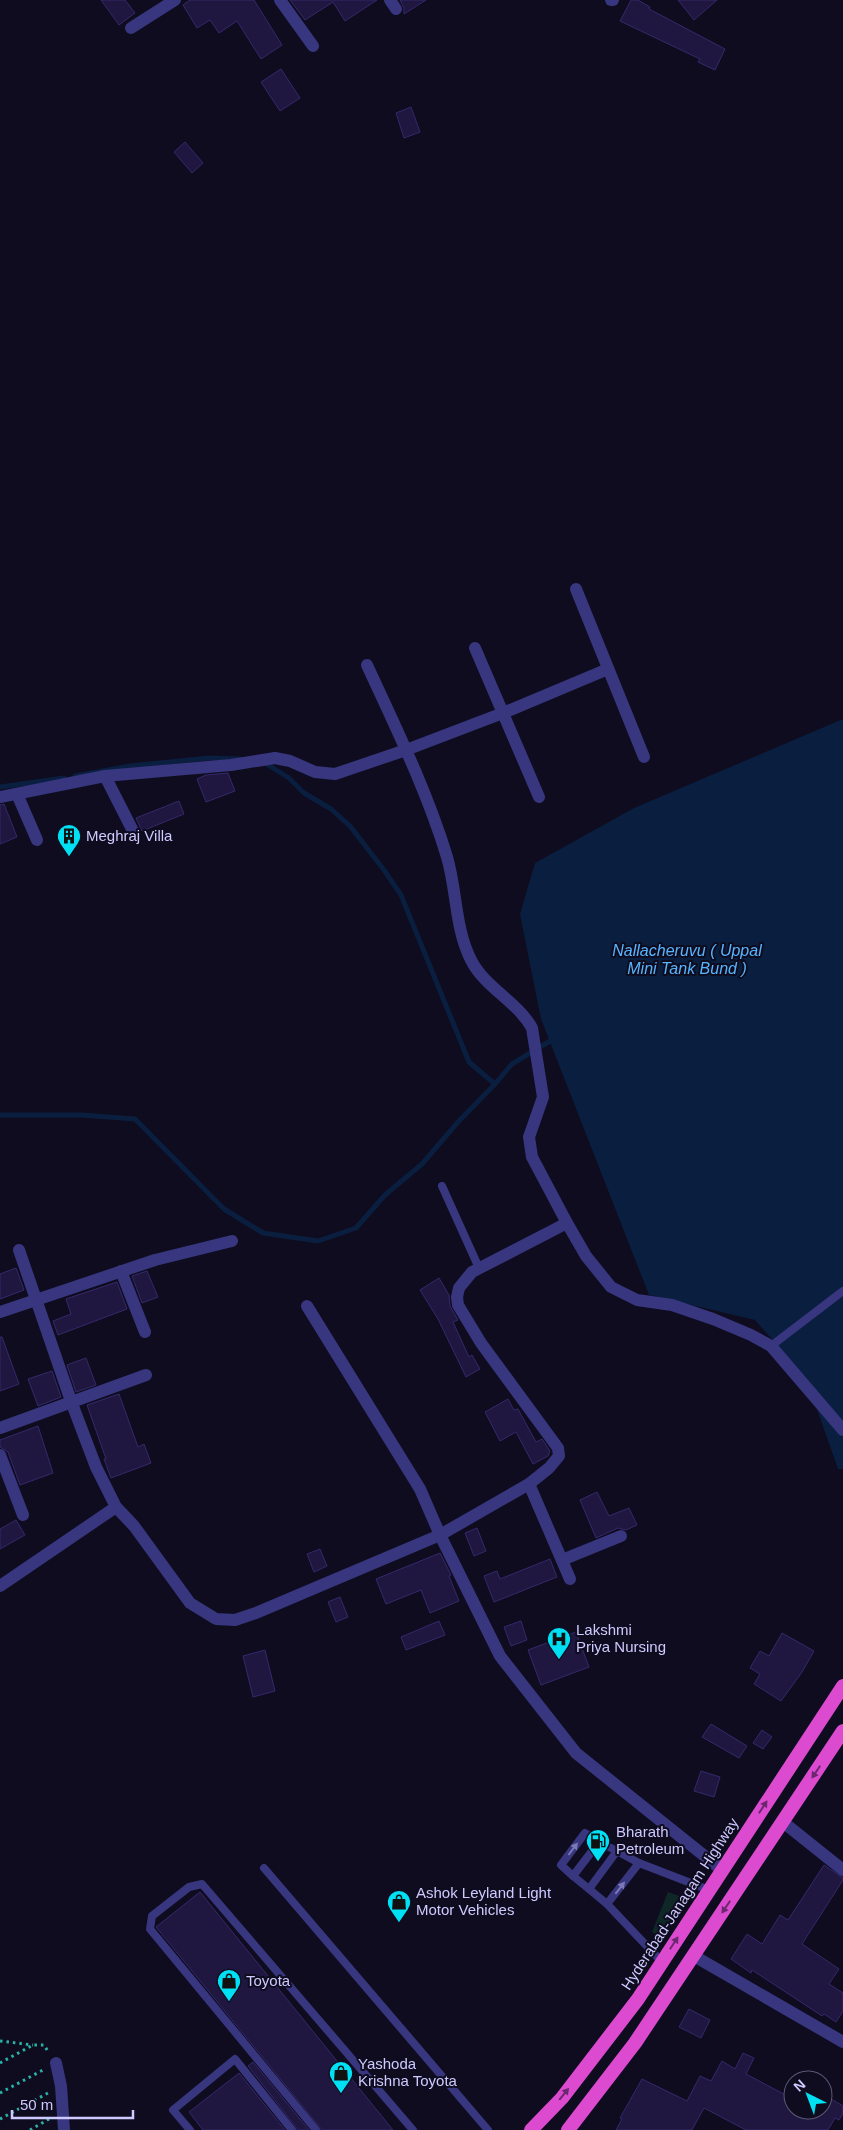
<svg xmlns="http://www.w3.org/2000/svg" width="843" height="2130" viewBox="0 0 843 2130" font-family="Helvetica,sans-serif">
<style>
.green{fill:#0f2827}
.water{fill:#0a1e3f}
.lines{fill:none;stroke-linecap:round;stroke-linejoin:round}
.stream{stroke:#0a1e3f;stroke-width:5}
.building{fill:#1f173f;stroke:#35296c}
.path{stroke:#2bb1a6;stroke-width:3;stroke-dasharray:2.5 4;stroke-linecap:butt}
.service{stroke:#37367e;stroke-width:8}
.minor{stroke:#37367e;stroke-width:12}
.trunk{stroke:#dc4ad0;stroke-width:14}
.oneway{fill:#6b286e}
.oneway2{fill:#7b78b8}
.labels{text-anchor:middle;stroke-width:4;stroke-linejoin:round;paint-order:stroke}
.poi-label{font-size:15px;fill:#cec9ff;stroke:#0e0c1e;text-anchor:start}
.street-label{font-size:15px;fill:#cec9ff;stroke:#0e0c1e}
.water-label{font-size:16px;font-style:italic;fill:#57b4ff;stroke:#0e0c1e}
</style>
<rect width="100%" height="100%" fill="#0e0c1e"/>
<polygon class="green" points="668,1892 679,1896 673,1915 662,1939 652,1932"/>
<polygon class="water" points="843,719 843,1469 838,1469 806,1378 755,1320 649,1295 541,1019 520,914 535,863 634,808"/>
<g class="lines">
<g class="stream">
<polyline points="265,763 289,778 304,793 331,809 350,826 384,870 401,895 469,1062 495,1084 512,1064 550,1041"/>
<polyline points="75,776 130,766 209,758 240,759"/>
<polyline points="0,787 64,778"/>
<polyline points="0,1115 82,1115 135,1119 224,1209 263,1233 318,1241 356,1228 385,1195 422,1164 458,1122 495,1084"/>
</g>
</g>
<g class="building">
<polygon points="101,0 125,0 135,13 119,25"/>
<polygon points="190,0 254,0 282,45 261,59 237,21 219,33 210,20 197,28 183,5"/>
<polygon points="290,0 377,0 345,21 333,2 305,20"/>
<polygon points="400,0 426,0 404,14 404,8"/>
<polygon points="631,0 638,0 650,7 649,9 725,49 715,70 698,62 700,59 620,21"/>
<polygon points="678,0 717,0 694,20"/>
<polygon points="281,69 300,98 280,111 261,82"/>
<polygon points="411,107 420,132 404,138 396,113"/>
<polygon points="185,142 203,163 192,173 174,152"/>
<polygon points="228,773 235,791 206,802 197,779 206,775"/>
<polygon points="179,801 184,814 142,831 136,818"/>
<polygon points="4,804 17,837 0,844 0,805"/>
<polygon points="16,1268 24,1290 0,1299 0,1274"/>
<polygon points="147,1271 158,1297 142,1303 132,1276"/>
<polygon points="439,1278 449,1295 450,1306 458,1320 453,1322 469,1357 472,1355 480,1369 466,1377 438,1319 420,1290"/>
<polygon points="117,1282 127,1309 58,1335 53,1321 71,1314 66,1299"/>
<polygon points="0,1337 2,1337 19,1384 0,1391"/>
<polygon points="86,1358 96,1385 76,1392 67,1365"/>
<polygon points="52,1371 61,1397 38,1406 28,1379"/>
<polygon points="119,1394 138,1447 144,1444 151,1463 111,1478 104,1459 106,1459 87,1405"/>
<polygon points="508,1399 514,1410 518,1409 536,1442 542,1439 550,1451 548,1456 533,1464 516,1432 500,1441 485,1412"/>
<polygon points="38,1426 53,1473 20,1485 8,1452 0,1447 0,1440"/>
<polygon points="597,1492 609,1516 629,1508 637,1525 626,1530 618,1528 596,1538 580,1500"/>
<polygon points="16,1520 25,1535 0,1549 0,1529"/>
<polygon points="477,1528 486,1551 474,1556 465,1533"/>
<polygon points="320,1549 327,1566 314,1572 307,1554"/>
<polygon points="440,1553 451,1575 449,1576 459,1601 430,1613 421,1590 386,1604 376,1579"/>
<polygon points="550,1559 557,1577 494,1602 484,1576 497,1571 500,1579"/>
<polygon points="340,1597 348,1617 336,1622 328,1602"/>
<polygon points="439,1621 445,1635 406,1650 401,1637"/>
<polygon points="521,1621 527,1640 511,1646 504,1627"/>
<polygon points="576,1632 589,1667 541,1685 528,1650"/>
<polygon points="782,1633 814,1651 802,1672 781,1701 754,1684 760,1674 750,1668 760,1651 769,1656"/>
<polygon points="265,1650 275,1691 253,1697 243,1656"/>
<polygon points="711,1724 747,1746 739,1758 702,1737"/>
<polygon points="762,1730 772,1737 763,1749 753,1743"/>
<polygon points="701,1771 720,1777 714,1797 694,1791"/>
<polygon points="824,1865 843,1878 843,1880 802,1944 839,1969 829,1984 843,1993 843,2011 836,2022 824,2014 822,2016 752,1970 751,1973 731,1959 747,1934 762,1944 780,1915 788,1920"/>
<polygon points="200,1892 393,2130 322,2130 156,1927"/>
<polygon points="689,2009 710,2020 701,2038 679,2027"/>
<polygon points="743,2053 754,2058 746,2074 793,2099 793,2110 823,2110 823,2094 843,2106 843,2113 839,2120 835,2118 828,2130 746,2130 704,2108 692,2130 616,2130 622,2119 620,2118 642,2079 687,2101 700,2076 711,2081 722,2061 735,2069"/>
<polygon points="253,2062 309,2130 298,2130 248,2066"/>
<polygon points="239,2073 285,2130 203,2130 189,2112"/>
</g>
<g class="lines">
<g class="path">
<polyline points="0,2041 33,2045"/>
<polyline points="0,2063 33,2045 44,2045 49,2053"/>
<polyline points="0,2093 43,2070"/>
<polyline points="0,2119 48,2093"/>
<polyline points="30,2130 49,2119"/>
</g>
<g class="service">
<polyline points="442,1186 479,1268"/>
<polyline points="771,1346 843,1291"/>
<polyline points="264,1868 488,2130"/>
<polyline points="573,1876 561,1865 585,1833 599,1842"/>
<polyline points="589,1889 573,1876 599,1842 617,1851"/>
<polyline points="607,1904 589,1889 617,1851 639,1863"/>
<polyline points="662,1962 607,1904 639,1863 709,1890"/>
<polyline points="190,2130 173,2110 235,2059 292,2130"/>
<polyline points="316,2130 150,1929 152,1916 189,1887 202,1884 413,2130"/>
</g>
<g class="minor">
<polyline points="280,0 313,46"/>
<polyline points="390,0 396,9"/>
<polyline points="611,0 613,0"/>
<polyline points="131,28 175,0"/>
<polyline points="576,589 644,757"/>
<polyline points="475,648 539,797"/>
<polyline points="105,776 134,833"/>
<polyline points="17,794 37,840"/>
<polyline points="0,797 105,776 231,765 275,758 290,761 315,772 335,774 406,750 503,713 608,669"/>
<polyline points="567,1223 586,1256 611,1287 637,1300 672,1305 713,1319 751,1335 771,1346 843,1430"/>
<path d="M19,1250l52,151 25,66 20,40 18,19 56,77 26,16 19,1 21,-7 184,-78 89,-51 20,-16 10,-12 -1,-8 -77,-105 -23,-38 -1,-8 2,-9 13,-16 95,-49 -35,-66 -3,-20 14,-40 -11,-69c-15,-27 -47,-40 -61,-68 -16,-31 -14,-69 -24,-103 -20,-66 -51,-129 -80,-192"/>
<polyline points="121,1271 145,1332"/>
<polyline points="307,1306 420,1489 440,1535 500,1656 576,1753 722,1870"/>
<polyline points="0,1312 155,1260 232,1241"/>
<polyline points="0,1428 146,1375"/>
<polyline points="0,1455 23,1515"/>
<polyline points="529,1484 570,1579"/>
<polyline points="562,1560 621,1536"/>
<polyline points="0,1586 116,1507"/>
<polyline points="783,1822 843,1870"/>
<polyline points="694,1956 843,2042"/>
<polyline points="56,2063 61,2086 64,2130"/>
</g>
<g class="trunk">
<polyline points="531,2130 562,2098 638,1999 843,1686"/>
<polyline points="568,2130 635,2043 843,1731"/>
</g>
</g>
<defs><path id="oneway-solid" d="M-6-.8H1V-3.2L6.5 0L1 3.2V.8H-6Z" transform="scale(1.25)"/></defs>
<g class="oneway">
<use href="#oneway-solid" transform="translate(816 1772) rotate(124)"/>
<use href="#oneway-solid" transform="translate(763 1807) rotate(-57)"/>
<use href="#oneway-solid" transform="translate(726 1907) rotate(124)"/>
<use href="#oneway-solid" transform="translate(674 1943) rotate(-57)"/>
<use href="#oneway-solid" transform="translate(564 2094) rotate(-51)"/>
</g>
<g class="oneway2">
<use href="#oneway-solid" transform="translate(573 1849) rotate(-53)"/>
<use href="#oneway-solid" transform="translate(620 1888) rotate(-52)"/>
</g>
<defs>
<g id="building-pin" transform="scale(1.25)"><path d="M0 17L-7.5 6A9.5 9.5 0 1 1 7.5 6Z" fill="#00e0f4" stroke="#0e0c1e"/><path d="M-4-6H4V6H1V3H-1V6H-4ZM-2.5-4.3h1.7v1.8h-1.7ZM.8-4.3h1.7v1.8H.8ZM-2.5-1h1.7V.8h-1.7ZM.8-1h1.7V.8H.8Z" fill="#111"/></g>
<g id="hospital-pin" transform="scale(1.25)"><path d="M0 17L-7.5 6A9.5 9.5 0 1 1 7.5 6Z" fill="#00e0f4" stroke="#0e0c1e"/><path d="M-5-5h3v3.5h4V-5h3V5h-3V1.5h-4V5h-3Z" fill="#111"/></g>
<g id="fuel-pin" transform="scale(1.25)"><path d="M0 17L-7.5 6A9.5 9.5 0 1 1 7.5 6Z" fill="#00e0f4" stroke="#0e0c1e"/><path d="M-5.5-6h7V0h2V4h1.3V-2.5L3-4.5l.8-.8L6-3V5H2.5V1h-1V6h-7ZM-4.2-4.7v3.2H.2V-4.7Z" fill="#111"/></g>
<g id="shop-pin" transform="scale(1.25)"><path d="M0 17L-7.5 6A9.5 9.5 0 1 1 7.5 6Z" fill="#00e0f4" stroke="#0e0c1e"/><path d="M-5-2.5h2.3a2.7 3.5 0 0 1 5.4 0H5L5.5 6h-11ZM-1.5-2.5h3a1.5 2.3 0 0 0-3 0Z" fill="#111"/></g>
</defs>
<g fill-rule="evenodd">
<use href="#building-pin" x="69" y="836"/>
<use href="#hospital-pin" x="559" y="1639"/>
<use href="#fuel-pin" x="598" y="1841"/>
<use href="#shop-pin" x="399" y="1902"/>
<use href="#shop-pin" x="229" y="1981"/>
<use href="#shop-pin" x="341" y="2073"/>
</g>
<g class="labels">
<g class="poi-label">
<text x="86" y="841">Meghraj Villa</text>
<text x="576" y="1635">Lakshmi<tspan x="576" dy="17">Priya Nursing</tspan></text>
<text x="616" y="1837">Bharath<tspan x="616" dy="17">Petroleum</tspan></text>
<text x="416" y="1898">Ashok Leyland Light<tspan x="416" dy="17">Motor Vehicles</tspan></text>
<text x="246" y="1986">Toyota</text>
<text x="358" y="2069">Yashoda<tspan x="358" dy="17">Krishna Toyota</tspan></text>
</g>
<g class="street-label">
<text transform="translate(680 1904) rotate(-57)" y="5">Hyderabad-Janagam Highway</text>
</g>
<g class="water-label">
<text x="687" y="956">Nallacheruvu ( Uppal<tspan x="687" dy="18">Mini Tank Bund )</tspan></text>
</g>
</g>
<g transform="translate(808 2095) rotate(318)"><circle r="24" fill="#0e0c1e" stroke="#5b5878"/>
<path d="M0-4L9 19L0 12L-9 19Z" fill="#00e0f4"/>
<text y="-8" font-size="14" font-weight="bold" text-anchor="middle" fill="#cec9ff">N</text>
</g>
<path d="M12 2110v8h121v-8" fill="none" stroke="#cec9ff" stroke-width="2.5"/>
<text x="20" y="2110" font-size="15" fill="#cec9ff" stroke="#0e0c1e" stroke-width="4" paint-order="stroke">50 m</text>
</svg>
